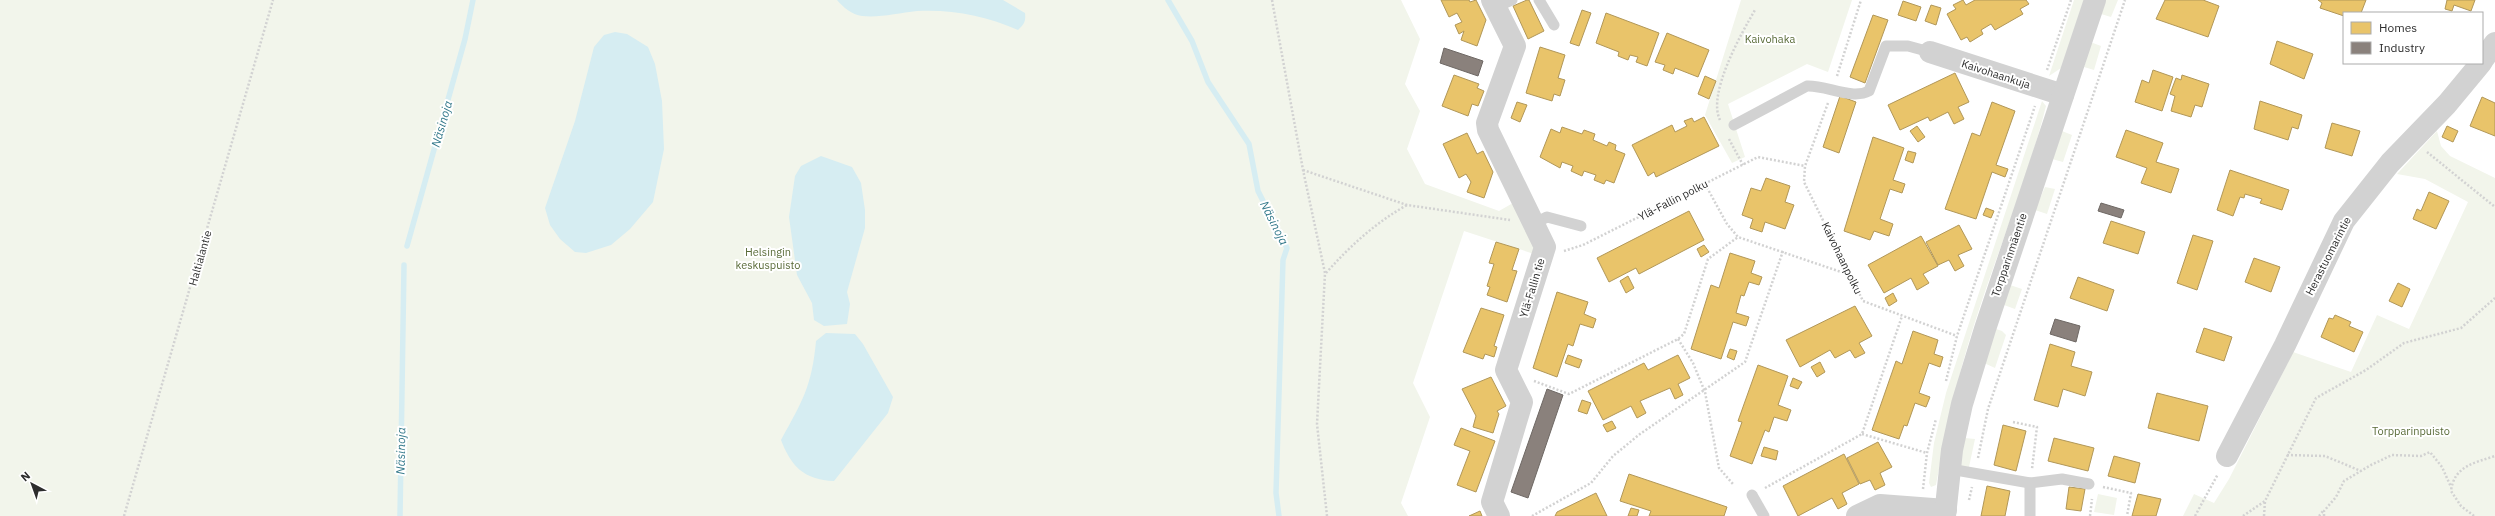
<svg xmlns="http://www.w3.org/2000/svg" width="2495" height="516" viewBox="0 0 2495 516" font-family="'IBM Plex Sans',sans-serif">
<style>
.green{fill:#f2f5eb}
.water{fill:#d6edf2}
.homes{fill:#e9c46a;stroke:#b19758}
.industry{fill:#8a817c;stroke:#6e6864}
.lines{fill:none;stroke-linecap:round;stroke-linejoin:round}
.stream{stroke:#d6edf2;stroke-width:5.5}
.path{stroke:#d2d2d2;stroke-width:2.5;stroke-dasharray:2 2;stroke-linecap:butt}
.service{stroke:#d2d2d2;stroke-width:11}
.minor{stroke:#d2d2d2;stroke-width:22}
.tertiary{stroke:#d2d2d2;stroke-width:22}
.labels{text-anchor:middle;stroke-width:4;stroke-linejoin:round;paint-order:stroke}
.park-label{font-size:11px;fill:#596b38;stroke:#fff}
.street-label{font-size:11px;fill:#2d2d2d;stroke:#fff}
.water-label{font-size:12px;font-style:italic;fill:#357a8c;stroke:#fff}
</style>
<rect width="100%" height="100%" fill="#fff"/>
<g class="green">
<polygon points="0,0 1401,0 1420,39 1405,84 1420,111 1407,149 1425,184 1499,211 1513,203 1536,247 1534,254 1464,231 1413,383 1430,417 1401,503 1408,516 0,516"/>
<polygon points="1741,0 1852,0 1828,72 1807,64 1728,104 1745,157 1732,163 1705,115"/>
<polygon points="2074,0 2084,0 2061,68 2049,76"/>
<polygon points="2105,0 2118,0 2111,17 2101,14"/>
<polygon points="2093,43 2101,46 2094,70 2084,67 2090,44"/>
<path d="M2042,101l4,5c-19,75 -49,146 -72,219 -17,53 -28,106 -38,160l-5,2 -2,-4 5,-40 12,-50z"/>
<polygon points="2062,131 2072,135 2063,162 2052,159"/>
<polygon points="2437,131 2441,146 2450,156 2495,178 2495,516 2183,516 2194,494 2214,503 2229,479 2293,352 2351,372 2377,315 2409,329 2468,202 2425,179 2397,174"/>
<polygon points="2045,187 2055,189 2047,214 2035,210"/>
<polygon points="2010,285 2022,289 2015,309 2004,305"/>
<polygon points="1996,329 2002,331 2006,335 1995,368 1984,363"/>
<polygon points="1965,438 1975,439 1969,467 1959,466"/>
<polygon points="2098,494 2117,498 2114,515 2094,512"/>
</g>
<g class="water">
<path d="M837,0h166l22,13c1,8 -1,12 -7,17 -31,-14 -67,-21 -101,-19 -18,2 -38,7 -55,5 -10,-1 -19,-9 -25,-16z"/>
<polygon points="615,32 627,34 648,47 655,64 662,101 664,149 653,202 630,229 611,245 586,253 575,252 560,239 550,225 545,208 575,121 594,47 604,35"/>
<polygon points="821,156 852,167 861,183 865,210 865,228 847,292 850,304 847,324 824,326 814,320 812,303 797,275 789,217 795,176 801,166"/>
<path d="M826,333l29,1 8,10 30,53 -5,16 -54,68c-30,-1 -43,-15 -53,-41 21,-38 31,-54 35,-99z"/>
</g>
<g class="homes">
<polygon points="1441,0 1469,0 1470,2 1476,0 1486,20 1477,46 1461,40 1464,31 1459,34 1455,25 1462,22 1457,13 1449,17"/>
<polygon points="1527,0 1529,0 1544,31 1528,39 1513,6"/>
<polygon points="1963,0 1966,5 1975,0 2026,0 2029,4 2020,9 2023,14 1995,30 1991,24 1981,30 1983,34 1970,42 1967,37 1961,40 1947,14 1956,9 1953,5"/>
<polygon points="2165,0 2203,0 2219,6 2208,37 2156,19"/>
<polygon points="2318,0 2366,0 2361,13 2344,13 2344,16 2320,8 2322,3"/>
<polygon points="2447,0 2475,0 2471,11 2454,5 2452,11 2445,9"/>
<polygon points="1903,1 1921,7 1916,21 1898,15"/>
<polygon points="1931,5 1941,8 1936,25 1925,21"/>
<polygon points="1582,10 1591,13 1579,46 1570,43"/>
<polygon points="1606,13 1659,33 1647,66 1636,62 1638,57 1630,55 1628,60 1618,56 1619,52 1596,43"/>
<polygon points="1873,15 1888,20 1865,83 1850,77"/>
<polygon points="1667,33 1709,50 1698,77 1675,68 1673,74 1663,70 1665,65 1655,62"/>
<polygon points="2277,41 2313,54 2304,79 2270,64"/>
<polygon points="1540,47 1565,55 1558,78 1565,80 1560,96 1554,94 1552,101 1526,93"/>
<polygon points="2153,70 2173,77 2162,111 2135,102 2142,80 2149,83"/>
<polygon points="1955,73 1969,102 1958,107 1964,119 1954,124 1948,112 1930,121 1928,117 1900,130 1888,105"/>
<polygon points="1454,75 1479,84 1477,88 1484,91 1478,106 1472,104 1468,116 1442,106"/>
<polygon points="2182,75 2209,84 2202,107 2195,105 2191,117 2171,111 2175,96 2170,94 2176,78 2181,80"/>
<polygon points="1705,76 1716,81 1709,99 1698,94"/>
<polygon points="1840,96 1856,102 1839,153 1823,147"/>
<polygon points="2482,97 2495,103 2495,136 2470,126"/>
<polygon points="2260,101 2302,115 2298,129 2292,127 2288,140 2254,129"/>
<polygon points="1517,102 1527,105 1520,122 1511,118"/>
<polygon points="1992,102 2015,111 1996,165 2008,169 2005,177 1992,172 1976,219 1945,209 1972,133 1980,136"/>
<polygon points="1704,117 1719,146 1656,177 1654,172 1648,176 1632,145 1672,125 1675,132 1687,126 1684,121 1692,118 1694,122"/>
<polygon points="2332,123 2360,131 2352,156 2325,148"/>
<polygon points="1917,126 1925,137 1918,142 1910,131"/>
<polygon points="2447,126 2458,131 2453,142 2442,137"/>
<polygon points="1562,127 1582,134 1584,130 1595,134 1593,140 1607,146 1609,142 1616,145 1615,150 1625,154 1614,183 1606,180 1604,184 1594,180 1596,175 1584,171 1582,176 1571,171 1573,166 1562,162 1560,168 1540,157 1551,129 1560,133"/>
<polygon points="2126,130 2163,143 2156,162 2179,169 2171,193 2141,183 2147,168 2116,157"/>
<polygon points="1467,133 1477,154 1483,151 1493,172 1484,198 1467,192 1471,182 1466,174 1459,178 1443,144"/>
<polygon points="1873,137 1904,148 1893,180 1905,184 1902,193 1890,189 1880,219 1893,224 1889,236 1874,231 1870,240 1844,231"/>
<polygon points="1908,151 1916,153 1913,163 1905,160"/>
<polygon points="2230,170 2289,190 2282,210 2260,203 2262,199 2245,194 2244,198 2240,197 2233,216 2217,210"/>
<polygon points="1766,178 1790,186 1785,202 1794,205 1785,229 1765,222 1762,232 1750,228 1753,219 1742,215 1751,188 1761,191"/>
<polygon points="2429,192 2449,201 2436,229 2413,219 2417,209 2421,211"/>
<polygon points="1986,208 1994,211 1991,218 1983,215"/>
<polygon points="1689,211 1704,240 1639,274 1636,268 1609,282 1597,258"/>
<polygon points="2111,221 2145,232 2138,254 2103,243"/>
<polygon points="1959,225 1972,249 1958,255 1964,266 1955,271 1949,260 1938,265 1926,242"/>
<polygon points="2193,235 2213,241 2197,290 2177,283"/>
<polygon points="1921,236 1938,266 1923,274 1929,283 1917,290 1911,278 1884,293 1868,265"/>
<polygon points="1496,242 1519,249 1512,270 1517,271 1507,302 1487,295 1490,287 1487,286 1494,264 1489,263"/>
<polygon points="1704,245 1709,252 1701,257 1697,249"/>
<polygon points="1730,253 1755,261 1751,273 1762,277 1759,285 1749,282 1744,296 1741,295 1736,313 1749,317 1746,326 1733,322 1721,359 1691,349 1711,285 1719,288"/>
<polygon points="2254,258 2280,267 2271,292 2245,282"/>
<polygon points="1628,276 1634,288 1626,293 1620,281"/>
<polygon points="2078,277 2114,290 2107,311 2070,298"/>
<polygon points="2398,283 2410,289 2402,307 2389,301"/>
<polygon points="1557,292 1588,302 1584,314 1596,319 1593,328 1580,324 1573,346 1568,344 1557,377 1533,368"/>
<polygon points="1893,293 1897,301 1889,306 1885,298"/>
<polygon points="1855,306 1872,336 1859,343 1865,353 1855,358 1850,350 1835,358 1830,350 1800,367 1786,340"/>
<polygon points="1481,308 1504,315 1494,346 1497,347 1494,357 1485,354 1483,359 1463,352"/>
<polygon points="2335,315 2351,322 2349,326 2363,332 2354,352 2321,337 2329,318 2333,319"/>
<polygon points="2204,328 2232,337 2224,361 2196,352"/>
<polygon points="1913,331 1938,340 1934,354 1943,357 1940,367 1929,363 1919,393 1930,397 1926,407 1915,403 1907,426 1904,425 1899,439 1872,430 1896,361 1902,364"/>
<polygon points="2050,344 2075,352 2071,366 2092,372 2085,396 2063,389 2058,407 2034,400"/>
<polygon points="1730,349 1737,351 1734,360 1727,357"/>
<polygon points="1568,355 1582,360 1579,368 1565,363"/>
<polygon points="1678,355 1690,378 1678,384 1683,395 1675,399 1670,388 1640,401 1646,413 1637,418 1631,406 1603,420 1588,391 1644,363 1648,370"/>
<polygon points="1820,362 1825,372 1817,377 1811,367"/>
<polygon points="1758,365 1788,376 1778,405 1791,410 1787,421 1774,417 1769,432 1765,430 1752,464 1730,456 1742,422 1738,421"/>
<polygon points="1491,377 1506,406 1497,411 1499,414 1493,433 1473,427 1476,416 1462,389"/>
<polygon points="1793,378 1802,382 1798,389 1790,386"/>
<polygon points="2157,393 2208,406 2199,441 2148,428"/>
<polygon points="1582,400 1591,403 1587,414 1578,411"/>
<polygon points="1612,421 1616,428 1607,432 1603,425"/>
<polygon points="2003,425 2026,431 2016,471 1994,465"/>
<polygon points="1461,428 1495,441 1476,492 1457,485 1470,451 1454,445"/>
<polygon points="2054,438 2094,448 2088,471 2048,461"/>
<polygon points="1878,442 1892,467 1880,473 1885,485 1875,490 1870,480 1860,484 1847,458"/>
<polygon points="1764,447 1778,451 1776,460 1761,456"/>
<polygon points="1844,454 1859,484 1842,493 1847,504 1838,509 1832,498 1798,516 1783,486"/>
<polygon points="2114,456 2140,463 2135,483 2108,476"/>
<polygon points="1629,474 1727,507 1724,516 1649,516 1651,511 1620,501"/>
<polygon points="1987,486 2010,491 2005,516 1981,516"/>
<polygon points="2069,487 2085,489 2081,511 2066,509"/>
<polygon points="1596,493 1607,516 1555,516 1557,512"/>
<polygon points="2138,494 2161,499 2156,516 2132,516"/>
<polygon points="1631,508 1639,510 1637,516 1628,516"/>
<polygon points="1480,511 1482,516 1469,516"/>
</g>
<g class="industry">
<polygon points="1444,48 1483,61 1478,76 1440,63"/>
<polygon points="2101,203 2124,210 2121,218 2098,211"/>
<polygon points="2055,319 2080,326 2076,342 2050,334"/>
<polygon points="1547,389 1563,395 1528,498 1511,492"/>
</g>
<g class="lines">
<g class="stream">
<polyline points="1168,0 1192,41 1208,82 1249,144 1258,191 1287,248 1283,260 1276,493 1279,516"/>
<polyline points="407,246 465,39 473,0"/>
<polyline points="400,516 404,265"/>
</g>
<g class="path">
<polyline points="1272,0 1303,170 1325,273 1317,424 1327,516"/>
<polyline points="2047,70 2071,0"/>
<polyline points="1837,76 1861,0"/>
<polyline points="1828,103 1805,166 1804,182 1863,301 1957,336"/>
<path d="M1720,120c-13,-26 21,-86 35,-110"/>
<polyline points="1729,139 1743,165"/>
<polyline points="2427,152 2495,207"/>
<polyline points="1303,170 1407,205 1510,220"/>
<polyline points="1705,184 1727,224 1738,237 1850,275"/>
<polyline points="1564,251 1583,245 1758,157 1805,166"/>
<path d="M1326,273c24,-27 49,-50 81,-68"/>
<polyline points="1678,339 1693,363 1705,392 1719,468 1733,484"/>
<polyline points="1534,381 1569,394 1678,339 1684,334 1708,259 1738,237"/>
<polyline points="1946,381 1957,336 2035,106"/>
<polyline points="2013,422 2037,427 2032,469"/>
<polyline points="1862,434 1927,453"/>
<polyline points="2287,455 2325,456 2361,471"/>
<polyline points="1978,458 1988,409 2125,0"/>
<polyline points="2103,487 2131,493 2127,516"/>
<polyline points="1765,488 1862,434 1902,316"/>
<polyline points="1923,489 1927,453 1936,419"/>
<polyline points="1969,500 1972,487"/>
<polyline points="124,516 273,0"/>
<polyline points="1532,516 1591,483 1613,456 1640,434 1745,362 1783,251"/>
<polyline points="2090,516 2092,499"/>
<polyline points="2195,516 2218,474"/>
<polyline points="2243,516 2265,501 2316,398 2366,370 2404,343 2461,328 2495,298"/>
<polyline points="2264,516 2265,501"/>
<polyline points="2319,516 2323,511"/>
<polyline points="2324,516 2324,511 2336,497 2344,481 2371,465 2392,455 2421,456 2430,452 2442,467 2451,487"/>
<path d="M2474,516l-13,-10 -10,-15c3,-25 23,-28 44,-35"/>
</g>
<g class="service">
<polyline points="1539,0 1554,25"/>
<polyline points="1496,7 1512,0"/>
<path d="M1734,125l73,-39c19,-1 45,14 62,5l17,-45h22l22,6"/>
<polyline points="1533,224 1547,217 1581,226"/>
<polyline points="1950,469 2030,483 2062,479 2089,484"/>
<polyline points="1752,495 1764,516"/>
<polyline points="2030,516 2030,483"/>
</g>
<g class="minor">
<polyline points="1492,0 1515,46 1487,123 1488,130 1545,247 1506,370 1522,402 1492,502 1499,516"/>
<polyline points="1930,52 2063,95"/>
<polyline points="2482,61 2495,43"/>
<polyline points="2227,456 2285,345 2344,221 2390,163 2447,104 2481,63"/>
<polyline points="1857,516 1880,505 1946,510"/>
</g>
<polyline class="tertiary" points="1945,516 1952,450 1962,404 1985,329 2095,0"/>
</g>
<g class="labels">
<g class="park-label">
<text x="1770" y="43">Kaivohaka</text>
<text x="768" y="256">Helsingin<tspan x="768" dy="13">keskuspuisto</tspan></text>
<text x="2411" y="435">Torpparinpuisto</text>
</g>
<g class="street-label">
<text transform="translate(1996 74) rotate(18)" y="4">Kaivohaankuja</text>
<text transform="translate(1673 200) rotate(-27)" y="4">Ylä-Fallin polku</text>
<text transform="translate(2009 255) rotate(-71)" y="4">Torpparinmäentie</text>
<text transform="translate(2328 256) rotate(-63)" y="4">Herastuomarintie</text>
<text transform="translate(200 258) rotate(-74)" y="4">Haltialantie</text>
<text transform="translate(1842 258) rotate(64)" y="4">Kaivohaanpolku</text>
<text transform="translate(1532 288) rotate(-73)" y="4">Ylä-Fallin tie</text>
</g>
<g class="water-label">
<text transform="translate(442 124) rotate(-74)" y="4">Näsinoja</text>
<text transform="translate(1274 223) rotate(63)" y="4">Näsinoja</text>
<text transform="translate(401 451) rotate(-89)" y="4">Näsinoja</text>
</g>
</g>
<rect x="2343" y="12" width="140" height="52" fill="#ffffff" stroke="#ababab"/>
<rect x="2351" y="22" width="20" height="12" fill="#e9c46a" stroke="#ababab"/>
<text x="2379" y="32" font-size="12" fill="#2d2d2d">Homes</text>
<rect x="2351" y="42" width="20" height="12" fill="#8a817c" stroke="#ababab"/>
<text x="2379" y="52" font-size="12" fill="#2d2d2d">Industry</text>
<g transform="translate(32 484) rotate(319)" stroke="#ffffff" stroke-width="3" paint-order="stroke">
<path d="M0-3L7 15L0 10L-7 15Z" fill="#2d2d2d"/>
<text y="-6" font-size="11" font-weight="bold" text-anchor="middle" fill="#2d2d2d">N</text>
</g>
</svg>
